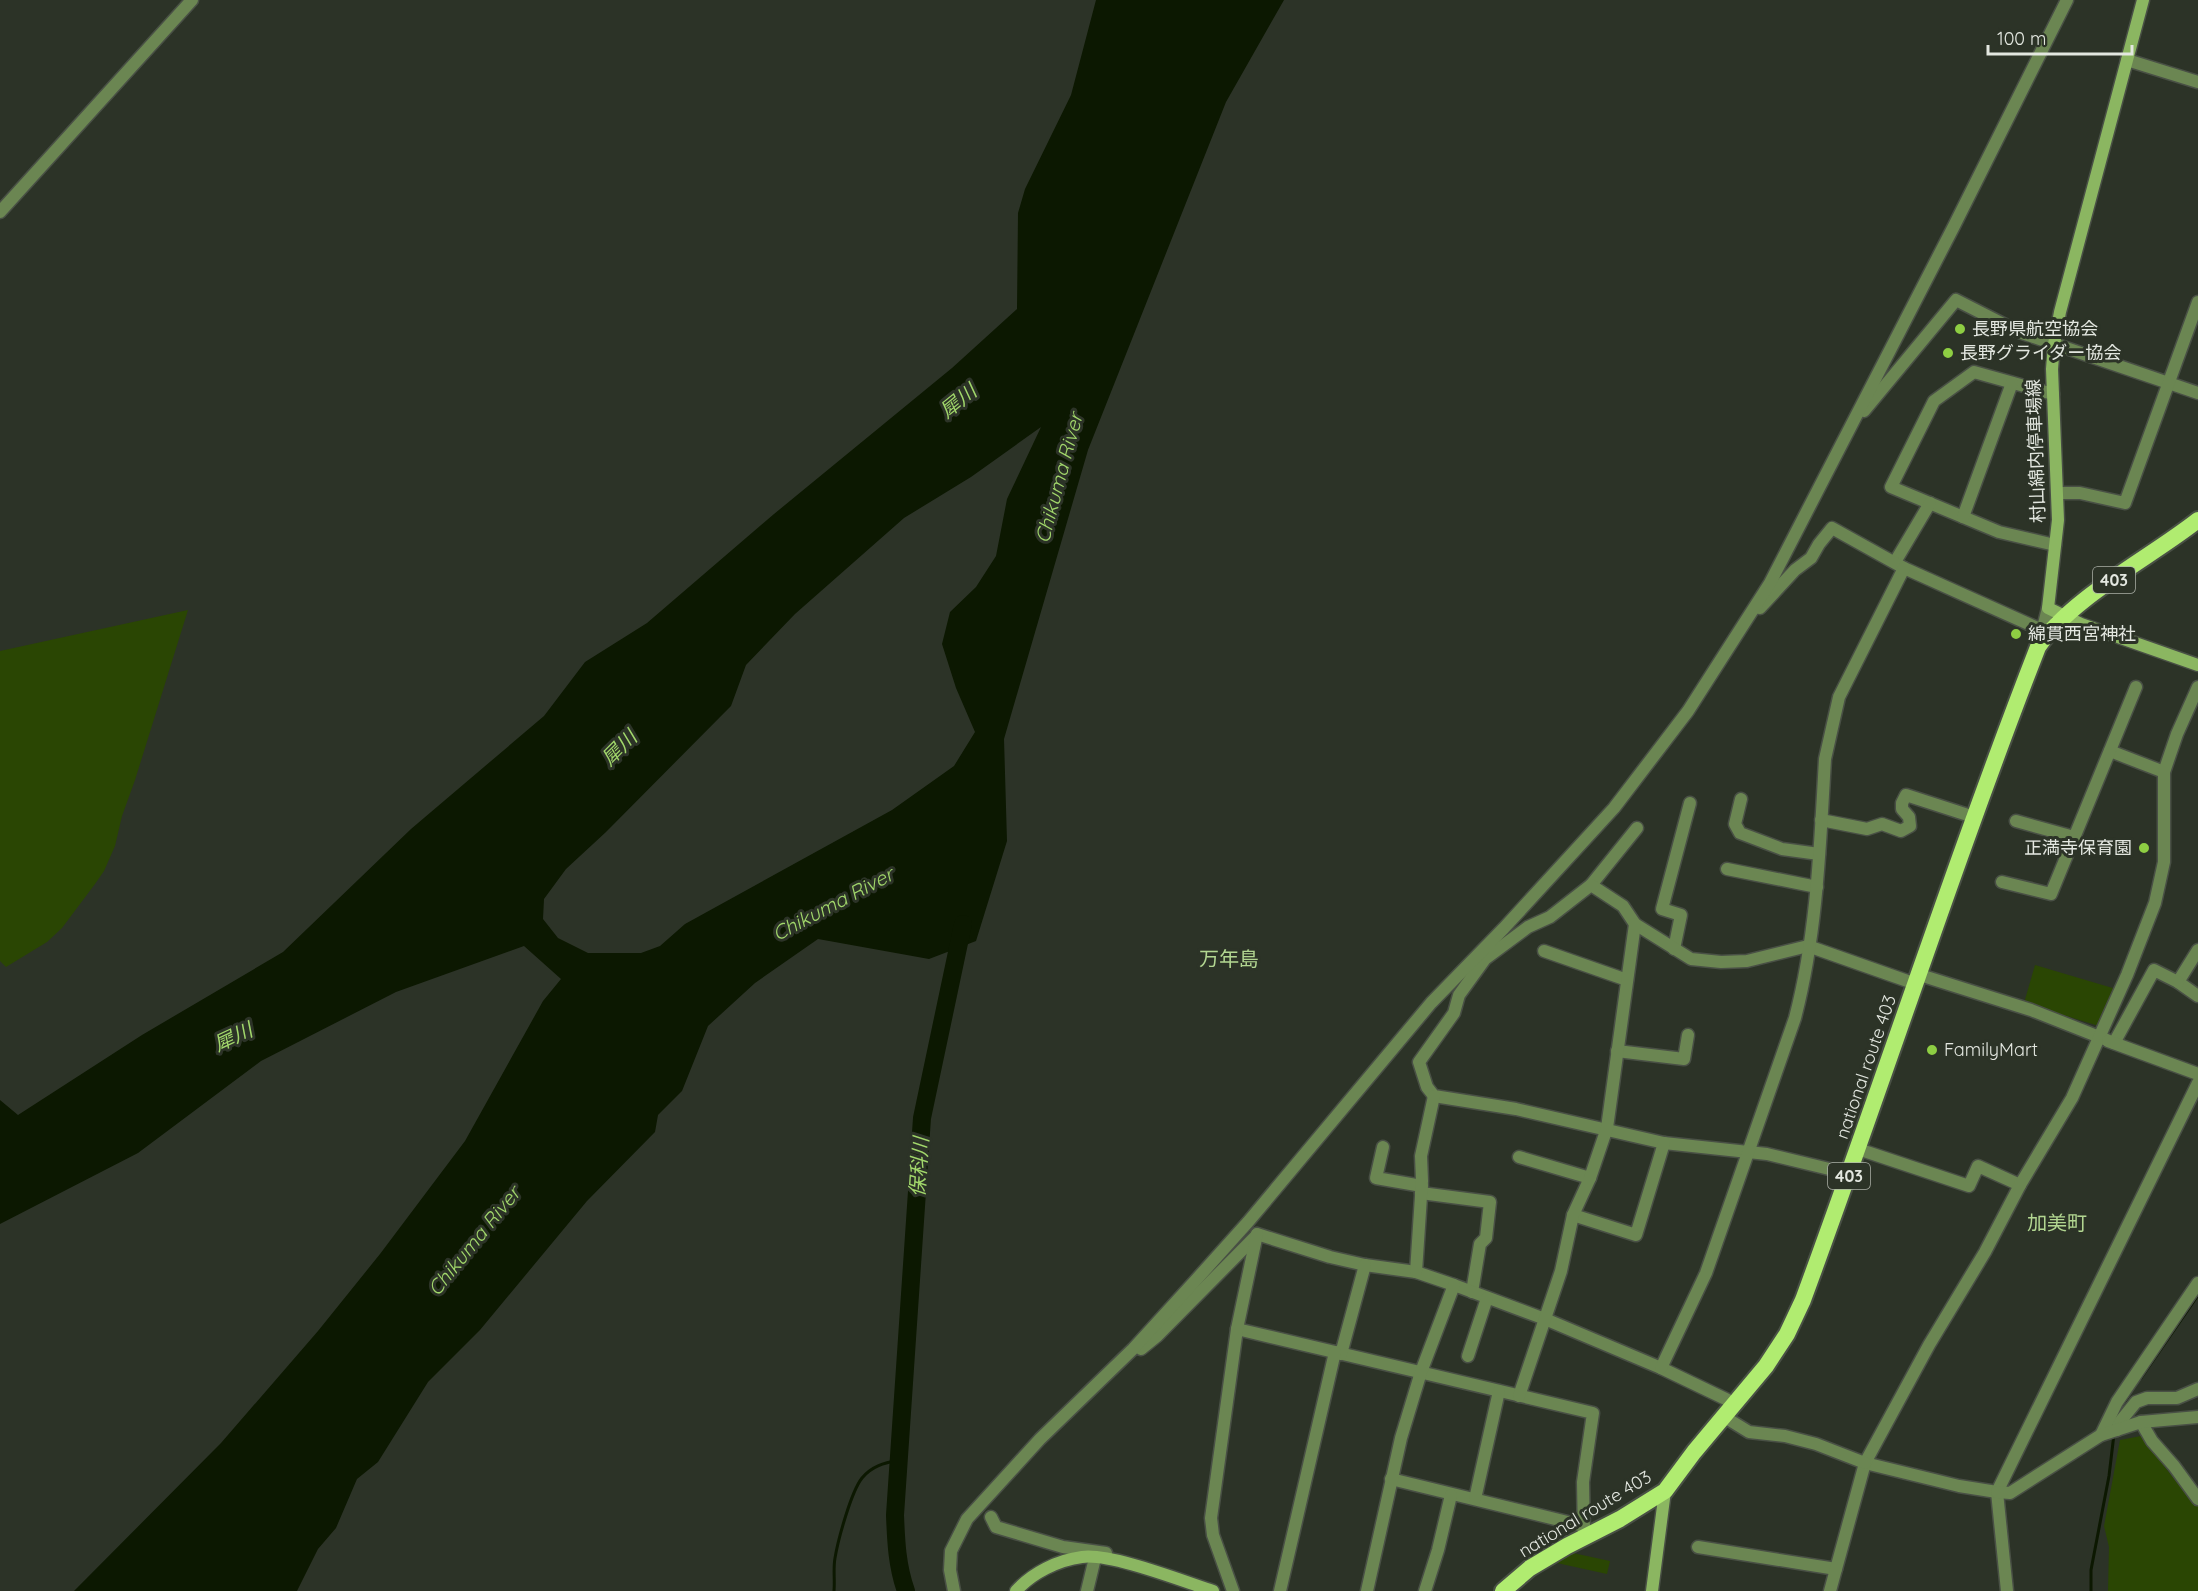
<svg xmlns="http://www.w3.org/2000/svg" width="2198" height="1591" viewBox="0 0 2198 1591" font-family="Quicksand,'Noto Sans JP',sans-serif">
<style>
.green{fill:#2a4603}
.water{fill:#0c1801;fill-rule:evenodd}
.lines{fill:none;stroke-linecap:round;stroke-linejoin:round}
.stream{stroke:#0c1801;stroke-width:3}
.river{stroke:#0c1801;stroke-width:18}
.minor-casing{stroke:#495045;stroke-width:15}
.tertiary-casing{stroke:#495045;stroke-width:15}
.secondary-casing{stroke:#495045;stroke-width:15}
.trunk-casing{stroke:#495045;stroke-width:20}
.minor{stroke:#6b8652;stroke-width:12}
.tertiary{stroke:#6b8652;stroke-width:12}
.secondary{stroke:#8bb661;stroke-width:12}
.trunk{stroke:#b0ec70;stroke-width:16}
.poi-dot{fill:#8ece43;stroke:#2c3327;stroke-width:2}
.labels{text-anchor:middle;stroke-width:6;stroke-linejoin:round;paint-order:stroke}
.shield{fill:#2c3327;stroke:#acb1a8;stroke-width:1.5}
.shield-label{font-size:16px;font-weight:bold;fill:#e3e7e0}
.poi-label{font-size:18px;fill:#e3e7e0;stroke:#2c3327;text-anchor:start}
.street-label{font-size:18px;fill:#e3e7e0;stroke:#2c3327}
.water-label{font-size:20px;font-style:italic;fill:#a2d86b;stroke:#2c3327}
.neighbourhood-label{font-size:20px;fill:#b2d691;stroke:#2c3327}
</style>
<rect width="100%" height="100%" fill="#2c3327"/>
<g class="green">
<polygon points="188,610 135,780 122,816 115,846 104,871 95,884 62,928 47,942 6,967 0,961 0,651"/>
<polygon points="2035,965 2116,989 2102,1027 2024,1003"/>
<polygon points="2141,1436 2178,1484 2198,1491 2198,1591 2108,1591 2109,1547 2104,1526 2120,1440"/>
<polygon points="1573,1553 1610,1561 1607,1574 1557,1563"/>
</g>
<path class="water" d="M1096,0h188l-58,102 -138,348 -84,289 3,102 -31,100 -47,18 -111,-20 -63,44 -47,43 -26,65 -24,24 -3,17 -68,69 -107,129 -52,52 -50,80 -21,17 -21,49 -18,21 -21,42h-223l147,-148 97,-112 62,-77 85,-113 78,-140 18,-22 -37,-33 -128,46 -135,69 -123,92 -138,71v-124l18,15 124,-80 141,-83 128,-123 133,-113 41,-54 62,-39 127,-109 178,-146 65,-59 1,-96 7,-24 46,-94zM1041,427l-34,72 -11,57 -20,31 -26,25 -8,32 14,44 19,44 -21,34 -62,44 -207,114 -25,22 -19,7h-53l-30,-15 -15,-19 1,-20 22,-30 40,-37 125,-126 15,-41 49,-51 109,-96 67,-41z"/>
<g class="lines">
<g class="stream">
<polyline points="2141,1378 2198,1295"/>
<polyline points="2119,1414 2128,1396"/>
<path d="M834,1591c1,-11 -1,-22 1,-33 3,-18 16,-66 27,-80 10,-12 22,-15 37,-18"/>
<polyline points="2091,1591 2091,1570 2109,1476 2114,1434"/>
</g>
<path class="river" d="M906,1591c-9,-25 -10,-50 -11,-76l27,-397 41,-194"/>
<g class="minor-casing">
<g id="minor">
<polyline points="2127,60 2198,82"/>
<polyline points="2053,394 1974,372 1934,401 1891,487 1999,532 2055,545"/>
<polyline points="1864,411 1956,300 2019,332 2198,393"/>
<polyline points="2058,493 2080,493 2125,503 2198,302"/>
<polyline points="1963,517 2012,383"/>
<polyline points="1895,562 1930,503"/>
<polyline points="1760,608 1795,570 1811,558 1819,544 1832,528 1904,568 2042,630"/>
<polyline points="2041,636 2048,608"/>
<polyline points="2110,751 2164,772"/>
<polyline points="1741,799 1735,824 1740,833 1782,849 1819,854"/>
<polyline points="1821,820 1867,829 1882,824 1901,831 1910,826 1909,817 1902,809 1902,803 1906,795 1974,817"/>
<polyline points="2016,821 2074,837"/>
<polyline points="1727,869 1817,887"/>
<polyline points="2002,882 2051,894 2136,687"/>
<polyline points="1591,885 1637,828"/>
<polyline points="1674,949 1681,915 1662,909 1690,803"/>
<polyline points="2198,950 2178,982 2198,996"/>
<polyline points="1544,951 1627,980"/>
<polyline points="1920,975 2031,1010 2107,1040"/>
<polyline points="2114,1043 2154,970 2178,982"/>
<polyline points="1617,1051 1684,1059 1688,1035"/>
<polyline points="1383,1147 1376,1178 1422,1186"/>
<polyline points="1858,1149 1969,1186 1978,1166 2020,1185"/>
<polyline points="1519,1157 1590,1178"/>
<polyline points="1850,1174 1767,1154 1664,1143 1516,1109 1434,1096 1427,1087 1419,1062 1454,1013 1459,995 1485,959 1528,927 1550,917 1591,885 1623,906 1635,924 1691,959 1721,962 1747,961 1808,946 1916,984"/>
<polyline points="1421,1193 1490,1202 1486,1238 1480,1244 1472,1292"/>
<polyline points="1573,1215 1636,1235 1664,1143"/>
<polyline points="1257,1234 1330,1257 1365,1265 1416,1272 1454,1285 1545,1319 1661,1368 1734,1403"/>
<polyline points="1416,1272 1422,1181 1421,1156 1434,1096"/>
<polyline points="1237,1329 1593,1413 1583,1482 1584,1537"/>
<polyline points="1141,1349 1157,1336 1257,1235"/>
<polyline points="1341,1354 1365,1265"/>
<polyline points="1468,1356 1487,1298"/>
<path d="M1661,1368l45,-95 89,-255c22,-84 25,-172 30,-259l14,-62 65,-129"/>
<polyline points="1519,1396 1561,1271 1573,1215 1590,1178 1607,1128 1635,924"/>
<polyline points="2141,1422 2152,1441 2174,1466 2198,1499"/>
<polyline points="2117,1430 2119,1423 2136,1402 2147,1398 2177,1398 2198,1389"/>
<polyline points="2101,1435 2117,1402 2198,1283"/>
<polyline points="1865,1463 1959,1486 1997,1492"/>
<polyline points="1391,1479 1584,1526"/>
<polyline points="1475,1499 1499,1391"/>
<polyline points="991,1517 996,1527 1063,1547 1106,1553"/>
<polyline points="1698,1547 1836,1569"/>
<polyline points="954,1591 950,1570 951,1551 967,1519 1040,1439 1133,1349 1195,1281 1248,1222 1431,1003 1504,928 1614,808 1688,711 1770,583 1954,226 2067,0"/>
<polyline points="1087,1591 1095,1558"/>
<polyline points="1233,1591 1213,1535 1211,1518 1237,1329 1257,1234"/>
<polyline points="1280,1591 1335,1352"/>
<polyline points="1367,1591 1401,1438 1421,1372 1454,1285"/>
<polyline points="1425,1591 1438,1550 1451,1495"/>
<polyline points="1830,1591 1865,1463 1929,1345 1985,1252 2020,1185 2072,1098 2127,975 2155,903 2164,862 2164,772 2177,734 2198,687"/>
<polyline points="2007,1591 1997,1492 2198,1083"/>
</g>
</g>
<g class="tertiary-casing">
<g id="tertiary">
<polyline points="0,212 192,0"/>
<polyline points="2108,1041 2198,1074"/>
<polyline points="1723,1416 1749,1432 1785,1436 1816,1444 1865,1463"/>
<polyline points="1997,1492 2010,1493 2101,1435 2141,1422 2198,1417"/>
</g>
</g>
<g class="secondary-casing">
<g id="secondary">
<polyline points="2143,0 2060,312 2054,344 2052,369 2058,520 2048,608 2081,624 2198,665"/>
<path d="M1016,1591c16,-18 42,-31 66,-34 29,-4 100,24 131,34"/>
<polyline points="1652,1591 1665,1491"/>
</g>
</g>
<g class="trunk-casing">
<path id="trunk" d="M1503,1591l27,-23 37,-22 53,-27 45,-28 29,-39 72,-86 21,-32 16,-34c80,-217 151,-437 235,-653 34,-50 112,-89 160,-127"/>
</g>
<use href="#minor" class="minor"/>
<use href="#tertiary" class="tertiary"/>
<use href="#secondary" class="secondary"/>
<use href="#trunk" class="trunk"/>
</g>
<g class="poi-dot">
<circle cx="1960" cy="329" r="6"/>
<circle cx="1948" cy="353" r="6"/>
<circle cx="2016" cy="634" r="6"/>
<circle cx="2144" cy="848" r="6"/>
<circle cx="1932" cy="1050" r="6"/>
</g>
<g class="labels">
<g class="shield">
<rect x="2093" y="567" width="42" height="26" rx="4.5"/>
<rect x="1828" y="1163" width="42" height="26" rx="4.5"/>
</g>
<g class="shield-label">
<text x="2114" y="586">403</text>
<text x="1849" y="1182">403</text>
</g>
<g class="poi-label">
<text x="1972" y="335">長野県航空協会</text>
<text x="1960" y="359">長野グライダー協会</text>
<text x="2028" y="640">綿貫西宮神社</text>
<text x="2132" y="854" text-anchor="end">正満寺保育園</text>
<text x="1944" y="1056">FamilyMart</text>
</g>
<g class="street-label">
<text transform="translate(2036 451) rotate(-92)" y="6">村山綿内停車場線</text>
<text transform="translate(1866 1067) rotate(-71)" y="6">national route 403</text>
<text transform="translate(1585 1514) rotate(-31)" y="6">national route 403</text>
</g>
<g class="water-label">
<text transform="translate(958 401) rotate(-39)" y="7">犀川</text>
<text transform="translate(1059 478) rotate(-75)" y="7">Chikuma River</text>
<text transform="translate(619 748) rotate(-45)" y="7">犀川</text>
<text transform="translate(833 904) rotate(-28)" y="7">Chikuma River</text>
<text transform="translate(233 1037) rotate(-25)" y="7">犀川</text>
<text transform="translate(919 1167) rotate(-86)" y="7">保科川</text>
<text transform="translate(474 1241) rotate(-51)" y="7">Chikuma River</text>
</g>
<g class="neighbourhood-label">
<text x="1229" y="966">万年島</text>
<text x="2057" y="1230">加美町</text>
</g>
</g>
<path d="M1988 45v9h144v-9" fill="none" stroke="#e3e7e0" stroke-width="3"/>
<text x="1997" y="45" font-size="18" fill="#e3e7e0" stroke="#2c3327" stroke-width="4.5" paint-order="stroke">100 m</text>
</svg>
